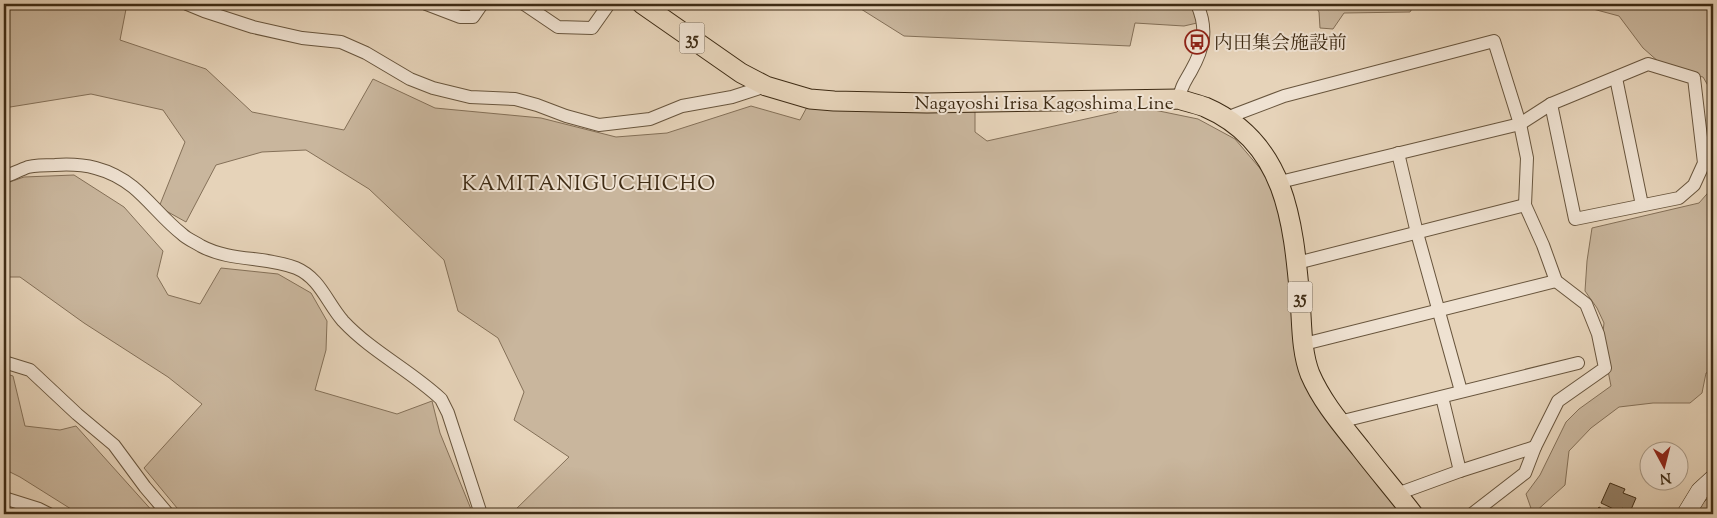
<svg xmlns="http://www.w3.org/2000/svg" width="1717" height="518" viewBox="0 0 1717 518" font-family="'Sorts Mill Goudy','Noto Serif JP',serif">
<style>
.green{fill:#c9b69d;stroke:#847058}
.building{fill:#95826a;stroke:#3e2b14}
.lines{fill:none;stroke-linecap:round;stroke-linejoin:round}
.street-casing{stroke:#68553d;stroke-width:14}
.secondary-casing{stroke:#3e2b14;stroke-width:19}
.primary-casing{stroke:#3e2b14;stroke-width:21}
.path{stroke:#3e2b14;stroke-width:2.5;stroke-dasharray:4 2.5;stroke-linecap:butt}
.street{stroke:#efe2d2;stroke-width:12}
.secondary{stroke:#efe2d2;stroke-width:18}
.primary{stroke:#e6d3b9;stroke-width:19}
.labels{text-anchor:middle;stroke-width:4;stroke-linejoin:round;paint-order:stroke}
.shield{fill:#efe2d2;stroke:#73624d;stroke-width:1}
.shield-label{font-size:18px;font-weight:bold;fill:#3e2b14}
.poi-label{font-size:19px;fill:#3e2b14;stroke:#efe2d2;text-anchor:start}
.street-label{font-size:19px;fill:#3e2b14;stroke:#efe2d2}
.quarter-label{font-size:21px;letter-spacing:1px;fill:#3e2b14;stroke:#efe2d2}
</style>
<rect width="100%" height="100%" fill="#e6d3b9"/>
<filter id="stains"><feTurbulence type="fractalNoise" baseFrequency=".004" numOctaves="4"/><feColorMatrix values="0 0 0 0 .2 0 0 0 0 .09 0 0 0 0 .02 0 0 0 .5 -.17"/></filter>
<radialGradient id="worn" r=".72"><stop offset=".6" stop-color="#630" stop-opacity="0"/><stop offset="1" stop-color="#630" stop-opacity=".3"/></radialGradient>
<g class="green">
<polygon points="4,4 127,4 120,40 206,69 252,112 344,130 373,79 435,108 541,118 616,137 667,133 751,106 800,120 807,107 975,110 975,132 987,141 1117,112 1125,104 1198,119 1235,139 1264,173 1280,206 1302,371 1404,514 511,514 569,457 514,420 524,392 498,338 458,311 444,260 369,189 306,150 262,152 216,165 186,222 159,207 185,142 163,110 91,94 4,108"/>
<polygon points="853,4 1191,4 1197,23 1184,26 1135,23 1130,46 904,36"/>
<polygon points="1314,4 1415,4 1410,12 1344,13 1333,29 1320,28 1319,12"/>
<polygon points="1529,4 1713,4 1713,111 1710,89 1703,77 1668,70 1643,48 1619,16 1593,9 1550,9"/>
<polygon points="74,175 124,207 163,251 157,276 168,295 200,304 221,268 278,274 311,293 327,321 326,350 315,390 397,414 432,401 440,433 473,514 182,514 144,468 202,404 168,377 84,323 20,277 4,277 4,184 24,177"/>
<polygon points="1713,187 1713,371 1706,373 1702,393 1690,403 1653,403 1619,407 1591,428 1569,451 1565,485 1533,514 1526,494 1540,475 1566,422 1579,409 1611,386 1602,340 1604,323 1597,308 1585,291 1587,261 1592,228 1699,203"/>
<polygon points="4,373 13,376 25,426 60,430 76,426 155,514 79,514 20,477 4,469"/>
<polygon points="1713,493 1713,514 1696,514 1702,504"/>
</g>
<g class="building">
<polygon points="1610,483 1625,489 1623,493 1636,498 1630,512 1622,508 1620,512 1601,503"/>
<polygon points="1599,507 1610,514 1593,514"/>
</g>
<g class="lines">
<g class="street-casing">
<g id="street">
<polyline points="187,4 204,11 253,27 302,38 341,42 366,53 410,79 433,88 470,97 515,99 537,105 566,116 599,125 650,119 682,106 732,97 766,86"/>
<polyline points="426,4 460,17 473,17 482,4"/>
<polyline points="524,4 558,27 592,28 609,4"/>
<polygon points="1648,64 1694,78 1704,163 1694,185 1679,198 1575,219 1551,104"/>
<polyline points="1616,78 1642,205"/>
<path d="M1179,99c1,-11 7,-19 12,-28 13,-23 17,-42 6,-67"/>
<polyline points="1226,118 1284,96 1494,41 1520,124 1527,158 1525,205 1543,245 1556,281 1586,304 1598,334 1605,368 1558,401 1535,447 1525,473 1472,514"/>
<polyline points="1398,153 1417,233 1461,391"/>
<path d="M4,177c8,-3 16,-7 24,-10 9,-2 18,-2 27,-2 29,-2 54,3 78,22 17,14 31,33 49,47 5,5 13,8 19,12 30,16 65,10 95,22 24,10 31,35 47,53 29,31 67,49 98,78l7,14 33,101"/>
<polyline points="1280,182 1520,124 1551,104"/>
<polyline points="1297,263 1525,205"/>
<polyline points="1304,344 1556,281"/>
<polyline points="4,362 30,370 77,414 114,445 145,487 168,514"/>
<polyline points="1442,397 1460,471"/>
<polyline points="1339,422 1578,363"/>
<polyline points="1397,494 1460,471 1535,447"/>
<polyline points="4,498 39,509 49,514"/>
</g>
</g>
<g class="secondary-casing">
<polyline id="secondary" points="1686,514 1700,491 1713,479"/>
</g>
<g class="primary-casing">
<path id="primary" d="M642,4l99,69 25,13 44,13 24,2 93,2 252,-4c8,3 18,5 26,8 81,35 88,114 95,192 2,24 1,52 10,75 12,28 32,51 51,75 17,22 35,43 52,65"/>
</g>
<polyline class="path" points="1710,514 1713,507"/>
<use href="#street" class="street"/>
<use href="#secondary" class="secondary"/>
<use href="#primary" class="primary"/>
</g>
<defs>
<g id="bus-ring" transform="scale(1.25)"><circle r="9.5" fill="#efe2d2" stroke="#8f2418" stroke-width="1.5"/><path d="M-5-6H5V4H4V6H2V4H-2V6H-4V4H-5ZM-3.5-4V0h7V-4ZM-3.5 1.2v1.5H-2V1.2ZM2 1.2v1.5H3.5V1.2Z" fill="#8f2418"/></g>
</defs>
<g fill-rule="evenodd">
<use href="#bus-ring" x="1197" y="42"/>
</g>
<g class="labels">
<g class="shield">
<rect x="679.5" y="22.5" width="25" height="31" rx="4"/>
<rect x="1287.5" y="281.5" width="25" height="31" rx="4"/>
</g>
<g class="shield-label">
<text x="692" y="44">35</text>
<text x="1300" y="303">35</text>
</g>
<g class="poi-label">
<text x="1214" y="49">内田集会施設前</text>
</g>
<g class="street-label">
<text x="1044" y="109">Nagayoshi Irisa Kagoshima Line</text>
</g>
<g class="quarter-label">
<text x="589" y="190">KAMITANIGUCHICHO</text>
</g>
</g>
<rect width="1717" height="518" fill="none" stroke="#e6d3b9" stroke-width="20"/>
<rect x="5" y="5" width="1707" height="508" fill="none" stroke="#3e2b14" stroke-width="2.5"/>
<rect x="10" y="10" width="1697" height="498" fill="none" stroke="#3e2b14"/>
<g transform="translate(1664 466) rotate(173)"><circle r="24" fill="#efe2d2" stroke="#a89986"/>
<path d="M0-4L9 19L0 12L-9 19Z" fill="#8f2418"/>
<text y="-8" font-size="14" font-weight="bold" text-anchor="middle" fill="#3e2b14">N</text>
</g>
<rect width="100%" height="100%" filter="url(#stains)"/>
<rect width="100%" height="100%" fill="url(#worn)"/>
</svg>
